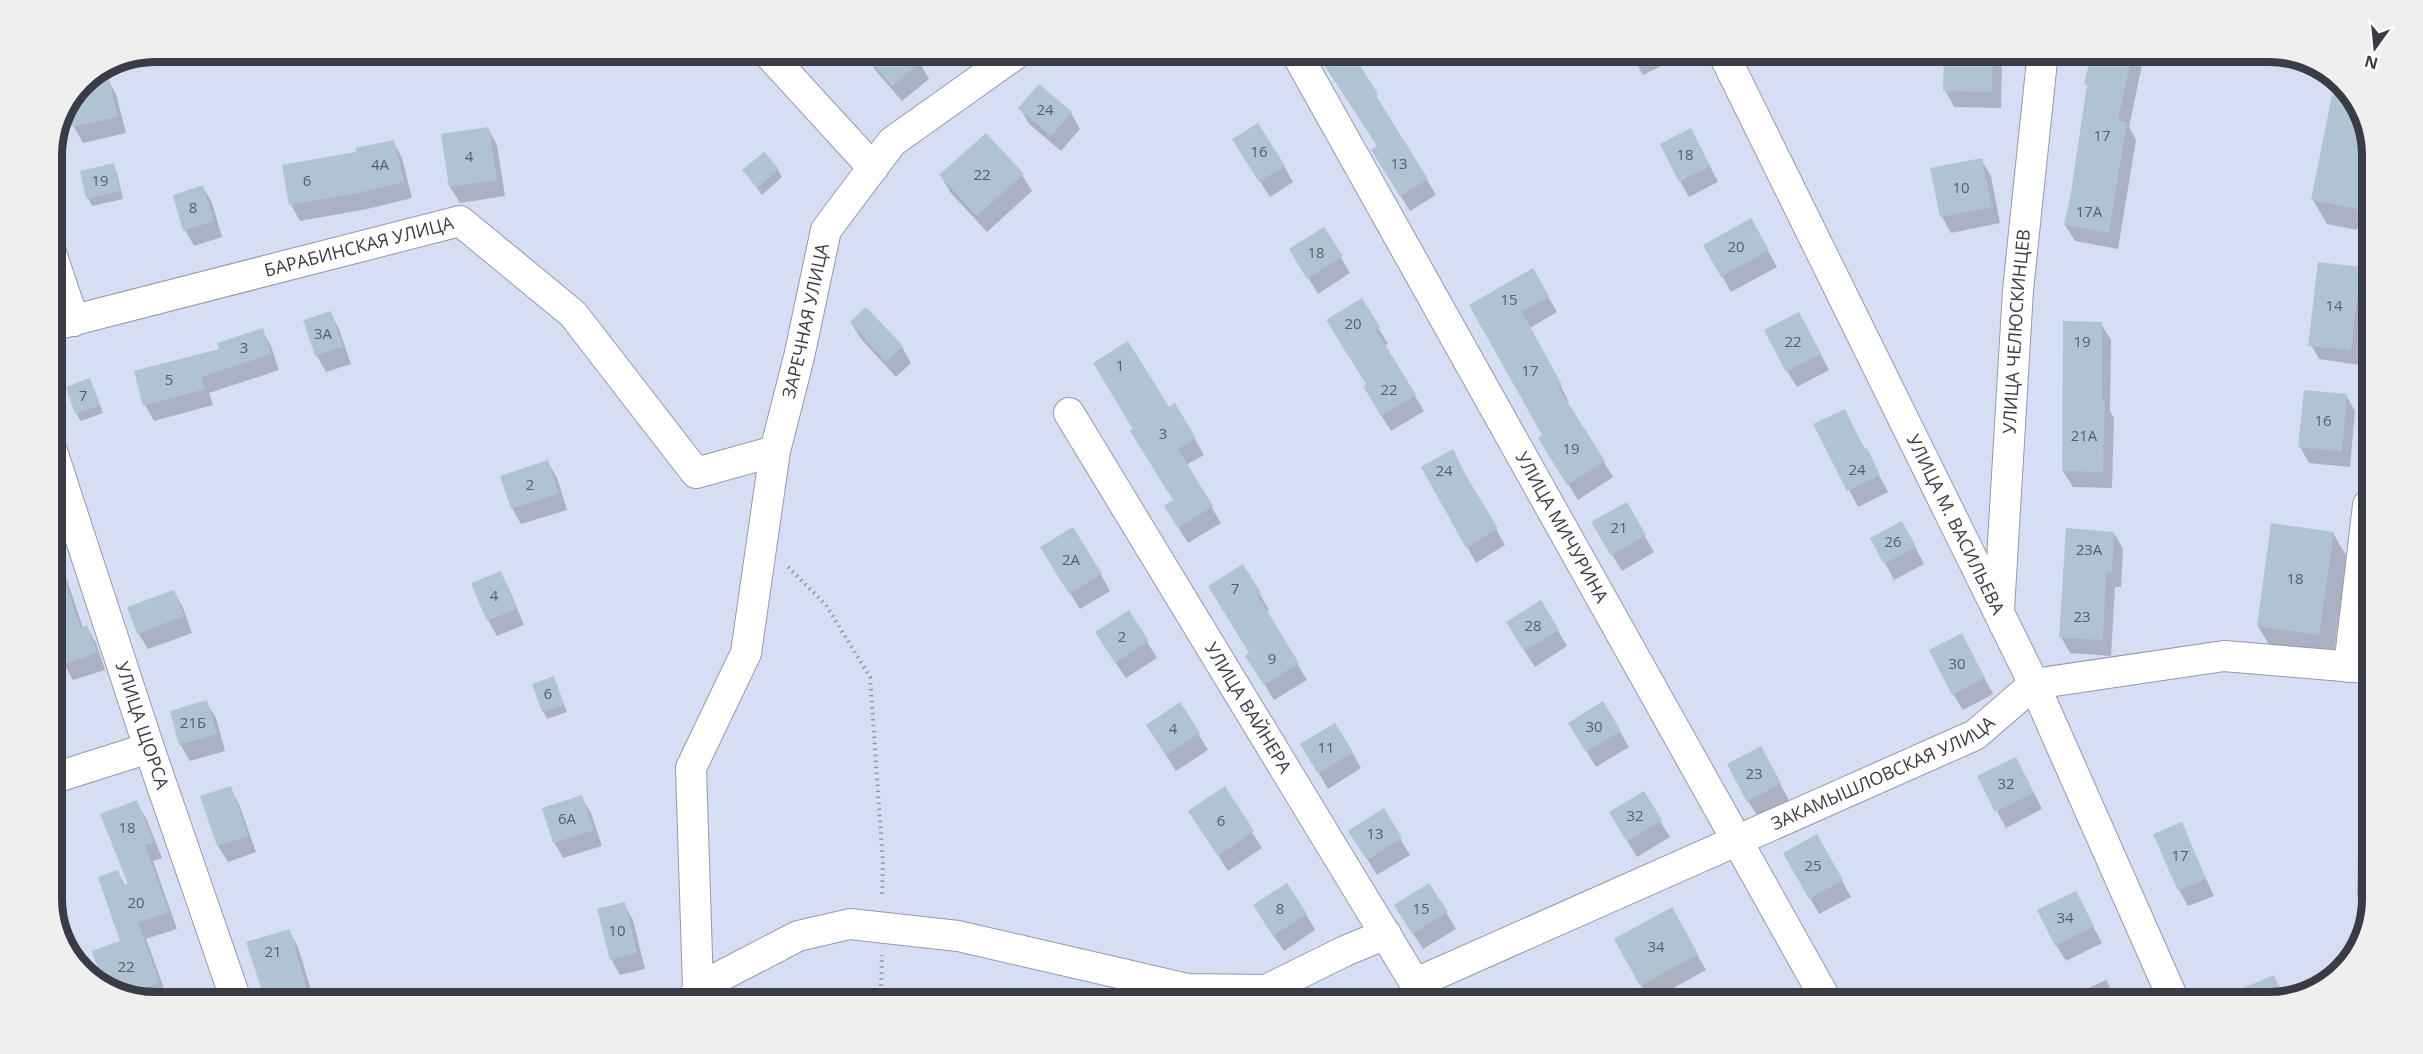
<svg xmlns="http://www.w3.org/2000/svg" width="2423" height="1054" viewBox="0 0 2423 1054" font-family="'Open Sans',sans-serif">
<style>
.shadow{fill:#0003}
.building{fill:#b0c3d2}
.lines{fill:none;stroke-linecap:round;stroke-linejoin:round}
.minor-casing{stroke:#929aae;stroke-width:32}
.path{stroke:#9297a7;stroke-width:4;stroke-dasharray:1.5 4.5;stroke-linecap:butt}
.minor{stroke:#fff;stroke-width:30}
.labels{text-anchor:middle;stroke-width:4.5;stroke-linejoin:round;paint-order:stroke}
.number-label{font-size:15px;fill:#575e68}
.street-label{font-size:18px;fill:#393c45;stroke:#fff}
.rim{fill:none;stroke:#393c45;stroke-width:8}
</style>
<rect width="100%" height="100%" fill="#d6def3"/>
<g class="shadow">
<polygon points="869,51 926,51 920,63 929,79 902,101 875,70 866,54"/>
<polygon points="942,51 959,51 952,59"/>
<polygon points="1317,51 1349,51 1436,195 1410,211 1382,167 1378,147"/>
<polygon points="1630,51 1659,51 1665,64 1643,75"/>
<polygon points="1773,51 1824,51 1781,64"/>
<polygon points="1946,51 2000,51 2002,55 2001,108 1954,107 1945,90"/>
<polygon points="2093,51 2134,51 2142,65 2129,127 2136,140 2118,249 2075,241 2065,225 2073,192 2088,88 2086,84"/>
<polygon points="107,78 116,94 126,133 83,143 74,127 69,108"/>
<polygon points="2333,97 2356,101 2372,148 2371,222 2359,220 2357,230 2327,224 2313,200"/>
<polygon points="1020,108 1071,113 1080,129 1061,151 1029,124"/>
<polygon points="488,129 497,145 505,196 460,203 450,187 442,135"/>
<polygon points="393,141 402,158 412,198 367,209 300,221 291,205"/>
<polygon points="1700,146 1718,182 1689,197 1680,181"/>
<polygon points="1244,156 1284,166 1293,182 1270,197"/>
<polygon points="1981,160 1991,176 2000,223 1951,233 1942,217"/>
<polygon points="113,165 117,173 123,199 92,206 88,198"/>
<polygon points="744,170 778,170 782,177 762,195"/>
<polygon points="1022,175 1032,191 987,232 950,192 941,176"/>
<polygon points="203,187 212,203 222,237 194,246 185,230"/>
<polygon points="1751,220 1777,267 1731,292 1722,276"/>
<polygon points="1324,229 1350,273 1318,294 1291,249"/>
<polygon points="2360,268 2369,284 2360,365 2319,359 2310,343"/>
<polygon points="1532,270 1557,312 1530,328 1569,402 1567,403 1613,477 1578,500 1549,454 1544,436 1471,305"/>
<polygon points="1361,300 1388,344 1385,346 1424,411 1391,431 1374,403 1368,385"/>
<polygon points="866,309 902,347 911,363 896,377 861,339 851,323"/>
<polygon points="330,313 339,329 351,364 326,372 317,356 305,321"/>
<polygon points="2101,324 2111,340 2110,411 2114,418 2112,488 2073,487 2063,471"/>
<polygon points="262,330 271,346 279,370 209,393 213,405 154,421 145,405 221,350"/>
<polygon points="1808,330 1829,370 1797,387 1787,371"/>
<polygon points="90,380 103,413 81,421 76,413"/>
<polygon points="2346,395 2355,411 2350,467 2309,463 2300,447"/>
<polygon points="1175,405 1204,455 1186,465 1221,523 1188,543 1175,522 1174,501 1135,430"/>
<polygon points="1815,425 1853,427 1888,492 1858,507"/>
<polygon points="1452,451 1505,545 1476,563 1423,467"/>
<polygon points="548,462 557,478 567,510 521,524 512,508"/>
<polygon points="1626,504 1654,552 1622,571 1593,523"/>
<polygon points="2114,533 2123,549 2121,587 2115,587 2111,656 2070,653 2061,637"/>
<polygon points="2333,533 2347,557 2333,659 2272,650 2258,626"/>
<polygon points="1872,538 1911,539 1924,564 1894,580"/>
<polygon points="51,549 62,565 83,628 87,627 96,643 105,670 73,680 64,664 51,626"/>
<polygon points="1051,563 1101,575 1110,591 1080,609"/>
<polygon points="1243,566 1269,610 1266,612 1307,680 1274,700 1257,672 1251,654"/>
<polygon points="500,573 509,589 524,625 497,636 488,620"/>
<polygon points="174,592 183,608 192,633 148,649 138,633"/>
<polygon points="1541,602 1567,646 1535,667 1517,639"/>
<polygon points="1129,612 1157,658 1126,678 1106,649"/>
<polygon points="1970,651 1993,694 1963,710 1953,694"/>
<polygon points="554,678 567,712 547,719 543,711"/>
<polygon points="206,702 216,718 225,751 190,761 180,744"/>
<polygon points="1603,703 1629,747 1596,767 1579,739"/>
<polygon points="1180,704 1208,750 1176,771 1157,741"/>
<polygon points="1302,745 1352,752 1361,768 1328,789"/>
<polygon points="1760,748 1789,800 1758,817 1748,801"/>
<polygon points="2025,775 2042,809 2006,828 1979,777"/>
<polygon points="230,788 239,804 256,852 228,862 218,846 202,797"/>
<polygon points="1224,789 1262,848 1228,871 1190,812"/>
<polygon points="1643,793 1670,837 1637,857 1620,829"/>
<polygon points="581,797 591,813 602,846 563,858 554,842"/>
<polygon points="136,802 146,818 162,858 153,861 177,929 146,939 168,999 157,1003 115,995 108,989 122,942 118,872 126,887 130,885"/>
<polygon points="1383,811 1410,855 1377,875 1360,847"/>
<polygon points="2181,824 2214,896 2188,906 2179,890"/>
<polygon points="2358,845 2365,846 2365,908 2357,896"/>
<polygon points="1826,852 1851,897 1819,914 1810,898"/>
<polygon points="1429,885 1456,929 1423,949 1405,921"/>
<polygon points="624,904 633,920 645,969 620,975 611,959"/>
<polygon points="1671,909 1706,970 1650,1001 1616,940"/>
<polygon points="2084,909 2102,943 2066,961 2056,945"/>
<polygon points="1306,914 1315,930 1284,951 1264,922"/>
<polygon points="289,931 298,947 315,1003 267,1003"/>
<polygon points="2106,980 2119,1003 2079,1003 2075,994"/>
<polygon points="1346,989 1356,1003 1326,1003"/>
</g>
<g class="building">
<polygon points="862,51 934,51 892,86"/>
<polygon points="1315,51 1351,51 1378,94 1376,96 1428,179 1400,196 1371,150 1377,146"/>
<polygon points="1944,51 1993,51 1992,92 1943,91"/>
<polygon points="2092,51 2133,51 2118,121 2127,122 2109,233 2064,225 2071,192 2087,85 2084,84"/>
<polygon points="108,76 118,117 72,127 68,110 81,82"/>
<polygon points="1039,84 1072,112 1051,136 1018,108"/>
<polygon points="2332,95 2355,99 2372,148 2371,190 2367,211 2311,200"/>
<polygon points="1258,123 1285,166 1259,182 1232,139"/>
<polygon points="489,127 497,180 449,187 441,134"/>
<polygon points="1691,128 1710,166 1679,182 1660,144"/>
<polygon points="986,133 1024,174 977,216 939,175"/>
<polygon points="394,140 404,182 358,193 289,205 282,165 356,152 355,148"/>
<polygon points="764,152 779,169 757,188 742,170"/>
<polygon points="1982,158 1992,207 1940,217 1930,168"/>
<polygon points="114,163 120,191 86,199 80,171"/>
<polygon points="203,185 214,221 183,231 173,195"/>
<polygon points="1751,218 1769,250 1721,277 1703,245"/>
<polygon points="1324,227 1343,256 1307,279 1289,249"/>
<polygon points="2318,262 2361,267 2351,350 2308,346"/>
<polygon points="1533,268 1549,296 1522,312 1562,385 1558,387 1605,461 1567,485 1538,438 1542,435 1469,305"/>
<polygon points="1362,298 1380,327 1376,330 1416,395 1381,416 1363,386 1366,384 1326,320"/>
<polygon points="866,307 903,346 886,362 850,322"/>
<polygon points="331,311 343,347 315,356 303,320"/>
<polygon points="1799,312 1821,354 1786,372 1764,330"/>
<polygon points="2063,321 2102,322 2102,400 2105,400 2103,472 2062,471"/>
<polygon points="263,328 271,354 201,377 205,389 143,406 134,371 219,349 217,343"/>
<polygon points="1128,341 1169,407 1175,403 1196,438 1178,449 1213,506 1178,528 1164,506 1173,500 1130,431 1133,429 1093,363"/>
<polygon points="90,378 100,405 75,414 66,387"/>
<polygon points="2304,390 2347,394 2342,451 2298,447"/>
<polygon points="1845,409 1864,450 1867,448 1880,475 1847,491 1813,424"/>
<polygon points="1453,449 1466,476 1498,528 1466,548 1421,467"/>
<polygon points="548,460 559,493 511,509 500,476"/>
<polygon points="1627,502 1646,535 1611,556 1591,522"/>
<polygon points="1902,521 1916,547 1884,564 1870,538"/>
<polygon points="2271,523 2334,532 2319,635 2257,626"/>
<polygon points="1073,527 1102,574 1069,594 1040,547"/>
<polygon points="2066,528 2114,532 2112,572 2106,571 2103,640 2059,638"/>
<polygon points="51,554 55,554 81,628 87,625 97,653 62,665 51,631"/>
<polygon points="1243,564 1261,593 1258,596 1299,663 1264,685 1245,656 1249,653 1208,586"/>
<polygon points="501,571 516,609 487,621 471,583"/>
<polygon points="174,590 184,616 137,634 127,607"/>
<polygon points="1541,600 1559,630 1524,651 1506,622"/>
<polygon points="1129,610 1149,641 1115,663 1095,632"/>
<polygon points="1962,633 1985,678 1952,695 1929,650"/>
<polygon points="554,676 564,705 542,712 532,684"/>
<polygon points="207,700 217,734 179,745 170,711"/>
<polygon points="1603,701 1621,731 1586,752 1568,723"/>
<polygon points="1180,702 1200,733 1166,755 1146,725"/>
<polygon points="1335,723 1353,752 1318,774 1300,744"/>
<polygon points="1761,746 1781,783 1747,802 1727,764"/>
<polygon points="2016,757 2034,793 1995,812 1977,776"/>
<polygon points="231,786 248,836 217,846 200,796"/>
<polygon points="1225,786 1254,831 1218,856 1188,811"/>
<polygon points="1644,791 1662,820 1627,842 1609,812"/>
<polygon points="582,795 594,830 553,843 542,808"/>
<polygon points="137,800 154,842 145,845 169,912 138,923 160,983 121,996 115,995 105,988 92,951 120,941 98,877 118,870 124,886 128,884 100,814"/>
<polygon points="1384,808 1402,838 1367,860 1348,831"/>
<polygon points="2182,822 2206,879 2178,891 2153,834"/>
<polygon points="1817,834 1843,880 1809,899 1783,853"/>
<polygon points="1287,883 1307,914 1273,936 1253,905"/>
<polygon points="1429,883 1448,912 1412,934 1394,905"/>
<polygon points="2076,891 2094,926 2055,946 2037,910"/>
<polygon points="625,902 637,953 610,960 597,909"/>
<polygon points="1672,907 1698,954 1640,986 1614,939"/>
<polygon points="290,929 309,997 291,1003 266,1003 246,942"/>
<polygon points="2274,975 2284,998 2269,1003 2207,1003"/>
</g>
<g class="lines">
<g class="minor-casing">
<g id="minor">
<polyline points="766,51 873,168"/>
<path id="s1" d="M1295,51l533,952"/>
<path id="s2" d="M1722,51l312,633 141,319"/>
<polyline points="51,253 74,321"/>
<path id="s3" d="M51,326l409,-105 113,93 123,159 79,-22"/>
<path id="s4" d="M1069,413l358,590"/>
<path id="s5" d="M51,448l98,300 88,255"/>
<path id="s6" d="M1999,610l19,-320 25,-239"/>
<polyline points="2349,667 2368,505"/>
<polyline points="51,779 149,748"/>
<path id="s7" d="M1416,983l559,-248 59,-51 190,-28 143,12"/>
<polyline points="698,988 798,936 850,924 958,936 1188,989 1266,990 1345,951 1386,934"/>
<path id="s8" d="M691,1003l7,-15 -7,-220 55,-115 29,-202 24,-94 27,-127 66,-88 128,-91"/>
</g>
</g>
<g class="path">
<polyline points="788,567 826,605 870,677 883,864 882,897"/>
<polyline points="876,1003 881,987 882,955"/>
</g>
<use href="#minor" class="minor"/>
</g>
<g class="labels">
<g class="number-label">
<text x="1045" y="115">24</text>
<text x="2102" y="141">17</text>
<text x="1259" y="157">16</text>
<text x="1685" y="160">18</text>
<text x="469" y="162">4</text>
<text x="1399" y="169">13</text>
<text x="380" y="170">4А</text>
<text x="982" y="180">22</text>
<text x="100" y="186">19</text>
<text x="307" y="186">6</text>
<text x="1961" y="193">10</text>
<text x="193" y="213">8</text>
<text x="2089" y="217">17А</text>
<text x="1736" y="252">20</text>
<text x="1316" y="258">18</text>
<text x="1509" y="305">15</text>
<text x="2334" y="311">14</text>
<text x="1353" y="329">20</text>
<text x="323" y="339">3А</text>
<text x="1793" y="347">22</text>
<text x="2082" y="347">19</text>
<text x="244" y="353">3</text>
<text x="1120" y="371">1</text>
<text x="1530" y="376">17</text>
<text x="169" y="385">5</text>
<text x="1389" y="395">22</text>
<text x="83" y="401">7</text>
<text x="2323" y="426">16</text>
<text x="1163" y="439">3</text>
<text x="2084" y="441">21А</text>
<text x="1571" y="454">19</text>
<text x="1857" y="475">24</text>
<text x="1444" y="476">24</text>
<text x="530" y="490">2</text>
<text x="1619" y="533">21</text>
<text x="1893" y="547">26</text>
<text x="2089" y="555">23А</text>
<text x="1071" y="565">2А</text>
<text x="2295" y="584">18</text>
<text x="1235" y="594">7</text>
<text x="494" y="601">4</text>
<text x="2082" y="622">23</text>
<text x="1533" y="631">28</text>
<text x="1122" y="642">2</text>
<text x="1272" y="664">9</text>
<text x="1957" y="669">30</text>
<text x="548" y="699">6</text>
<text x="193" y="728">21Б</text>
<text x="1594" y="732">30</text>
<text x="1173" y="734">4</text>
<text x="1326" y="753">11</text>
<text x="1754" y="779">23</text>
<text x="2006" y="789">32</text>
<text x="1635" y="821">32</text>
<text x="567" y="824">6А</text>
<text x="1221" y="826">6</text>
<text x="127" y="833">18</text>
<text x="1375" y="839">13</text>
<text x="2180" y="861">17</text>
<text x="1813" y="871">25</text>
<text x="136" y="908">20</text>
<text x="1280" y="914">8</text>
<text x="1421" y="914">15</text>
<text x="2065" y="923">34</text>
<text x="617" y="936">10</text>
<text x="1656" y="952">34</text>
<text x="273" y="957">21</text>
<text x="126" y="972">22</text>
</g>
<g class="street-label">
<text dy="6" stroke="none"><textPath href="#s3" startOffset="318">БАРАБИНСКАЯ УЛИЦА</textPath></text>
<text dy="6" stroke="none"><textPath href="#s8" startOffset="702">ЗАРЕЧНАЯ УЛИЦА</textPath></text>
<text dy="6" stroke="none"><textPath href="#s6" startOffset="279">УЛИЦА ЧЕЛЮСКИНЦЕВ</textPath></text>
<text dy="6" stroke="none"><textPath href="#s2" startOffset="528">УЛИЦА М. ВАСИЛЬЕВА</textPath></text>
<text dy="6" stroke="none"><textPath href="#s1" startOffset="546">УЛИЦА МИЧУРИНА</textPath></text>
<text dy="6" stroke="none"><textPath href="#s4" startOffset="345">УЛИЦА ВАЙНЕРА</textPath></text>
<text dy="6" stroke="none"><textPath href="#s5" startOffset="292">УЛИЦА ЩОРСА</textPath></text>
<text dy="6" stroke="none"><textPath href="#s7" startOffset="512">ЗАКАМЫШЛОВСКАЯ УЛИЦА</textPath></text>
</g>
</g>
<path d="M0 0H2423V1054H0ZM155 62H2269A93 93 0 0 1 2362 155V899A93 93 0 0 1 2269 992H155A93 93 0 0 1 62 899V155A93 93 0 0 1 155 62Z" fill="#efeff0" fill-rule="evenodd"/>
<path class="rim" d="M155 62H2269A93 93 0 0 1 2362 155V899A93 93 0 0 1 2269 992H155A93 93 0 0 1 62 899V155A93 93 0 0 1 155 62Z"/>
<g transform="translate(2375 48) rotate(195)" stroke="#ffffff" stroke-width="4.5" paint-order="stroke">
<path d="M0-4.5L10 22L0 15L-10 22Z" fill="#393c45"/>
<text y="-9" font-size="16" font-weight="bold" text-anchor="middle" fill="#393c45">N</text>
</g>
</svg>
